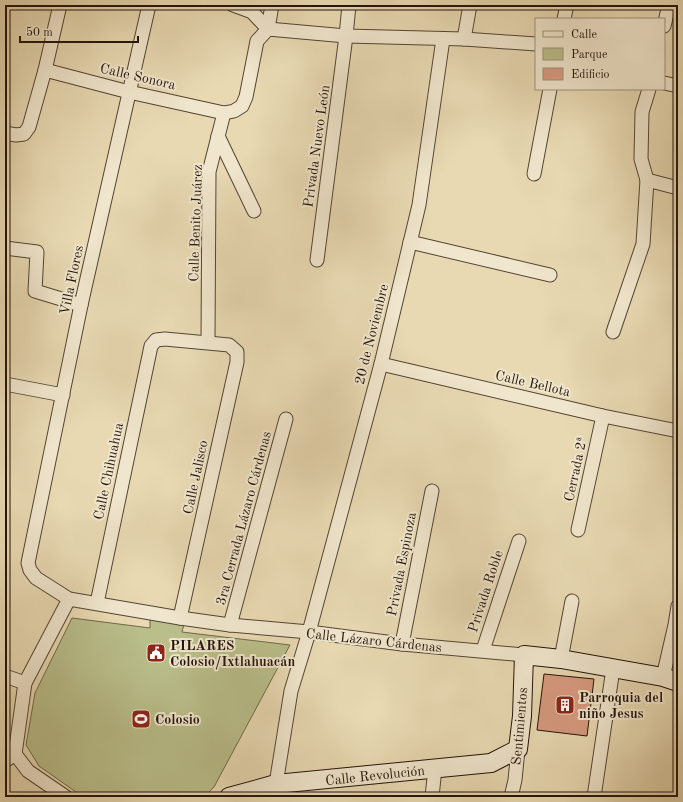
<svg xmlns="http://www.w3.org/2000/svg" width="683" height="802" viewBox="0 0 683 802" font-family="'Old Standard TT',serif">
<style>
.green{fill:#b9be8a;stroke:#6e694a}
.building{fill:#d79b80;stroke:#23140a}
.lines{fill:none;stroke-linecap:round;stroke-linejoin:round}
.street-casing{stroke:#544534;stroke-width:15}
.secondary-casing{stroke:#23140a;stroke-width:20}
.street{stroke:#f0e6cd;stroke-width:13}
.secondary{stroke:#f0e6cd;stroke-width:18}
.labels{text-anchor:middle;stroke-width:4;stroke-linejoin:round;paint-order:stroke}
.street-label{font-size:14px;fill:#23140a;stroke:#f0e6cd}
.poi-label{font-size:14px;font-weight:bold;fill:#23140a;stroke:#f0e6cd;text-anchor:start}
</style>
<rect width="100%" height="100%" fill="#e8d9b2"/>
<filter id="stains"><feTurbulence type="fractalNoise" baseFrequency=".005" numOctaves="4"/><feColorMatrix values="0 0 0 0 .2 0 0 0 0 .09 0 0 0 0 .02 0 0 0 .5 -.17"/></filter>
<radialGradient id="worn" r=".72"><stop offset=".6" stop-color="#630" stop-opacity="0"/><stop offset="1" stop-color="#630" stop-opacity=".3"/></radialGradient>
<polygon class="green" points="150,615 185,620 182,632 290,645 214,787 204,797 83,797 39,766 26,745 35,693 72,618 150,628"/>
<polygon class="building" points="544,674 594,679 587,736 537,730"/>
<g class="lines">
<g class="street-casing">
<g id="street">
<polyline points="149,5 81,305 28,563 30,570 36,578 69,599 180,618 230,625 309,632 402,644 524,655"/>
<polyline points="233,5 252,12 268,29 346,36 464,39 536,44"/>
<polyline points="564,19 567,5"/>
<polyline points="664,26 669,5"/>
<polyline points="464,39 470,5"/>
<polyline points="45,70 129,92 224,113 234,111 242,106 246,97 257,41 268,29 272,5"/>
<polyline points="664,83 678,86"/>
<polyline points="5,133 16,135 24,134 29,127 45,70 60,5"/>
<polyline points="218,136 254,211"/>
<polyline points="534,174 550,89"/>
<polyline points="647,180 678,188"/>
<polyline points="410,242 550,275"/>
<polyline points="5,248 37,252 35,291 81,305"/>
<polyline points="317,260 346,36 349,5"/>
<polyline points="613,332 643,244 647,180 641,159 642,112 649,89"/>
<polyline points="208,342 209,172 224,113"/>
<polyline points="381,364 603,416 678,431"/>
<polyline points="5,384 63,395"/>
<polyline points="578,530 603,416"/>
<polyline points="97,603 151,346 156,340 165,339 229,345 237,352 237,362 180,618"/>
<polyline points="230,625 286,419"/>
<polyline points="402,644 432,491"/>
<polyline points="483,650 519,541"/>
<polyline points="561,659 572,601"/>
<polyline points="5,676 25,683"/>
<polyline points="663,677 675,625 678,606"/>
<polyline points="15,754 28,771 66,797"/>
<polyline points="5,761 15,754 25,683 69,599"/>
<polyline points="273,797 276,784 291,691 309,632 381,364 419,205 443,39"/>
<polyline points="432,797 435,768"/>
<polyline points="511,797 515,780 518,749"/>
<polyline points="594,797 613,669"/>
</g>
</g>
<g class="secondary-casing">
<polyline id="secondary" points="229,797 276,784 491,763 518,749 522,716 524,655 561,659 663,677 678,682"/>
</g>
<use href="#street" class="street"/>
<use href="#secondary" class="secondary"/>
</g>
<defs>
<g id="civic-square" transform="scale(1)"><rect x="-9" y="-9" width="18" height="18" rx="4" fill="#8f2418" stroke="#f0e6cd"/><path d="M-.6-6.5H3V-4.5H.6V-3L4-1V1h2V6H-6V1h2V-1L-.6-3ZM-1.2 2.5V6h2.4V2.5Z" fill="#fff"/></g>
<g id="building-square" transform="scale(1)"><rect x="-9" y="-9" width="18" height="18" rx="4" fill="#8f2418" stroke="#f0e6cd"/><path d="M-4-6H4V6H1V3H-1V6H-4ZM-2.5-4.3h1.7v1.8h-1.7ZM.8-4.3h1.7v1.8H.8ZM-2.5-1h1.7V.8h-1.7ZM.8-1h1.7V.8H.8Z" fill="#fff"/></g>
<g id="stadium-square" transform="scale(1)"><rect x="-9" y="-9" width="18" height="18" rx="4" fill="#8f2418" stroke="#f0e6cd"/><path d="M0-5a6.5 5 0 1 0 0 10a6.5 5 0 1 0 0-10ZM-3.5-1.8h7v3.6h-7Z" fill="#fff"/></g>
</defs>
<g fill-rule="evenodd">
<use href="#civic-square" x="156" y="653"/>
<use href="#building-square" x="565" y="705"/>
<use href="#stadium-square" x="141" y="719"/>
</g>
<g class="labels">
<g class="street-label">
<text transform="translate(138 76) rotate(13)" y="5">Calle Sonora</text>
<text transform="translate(316 146) rotate(-82)" y="5">Privada Nuevo León</text>
<text transform="translate(195 223) rotate(-88)" y="5">Calle Benito Juárez</text>
<text transform="translate(71 280) rotate(-78)" y="5">Villa Flores</text>
<text transform="translate(371 334) rotate(-76)" y="5">20 de Noviembre</text>
<text transform="translate(533 383) rotate(13)" y="5">Calle Bellota</text>
<text transform="translate(575 469) rotate(-78)" y="5">Cerrada 2ª</text>
<text transform="translate(108 471) rotate(-78)" y="5">Calle Chihuahua</text>
<text transform="translate(195 477) rotate(-78)" y="5">Calle Jalisco</text>
<text transform="translate(243 518) rotate(-75)" y="5">3ra Cerrada Lázaro Cárdenas</text>
<text transform="translate(401 564) rotate(-79)" y="5">Privada Espinoza</text>
<text transform="translate(485 591) rotate(-72)" y="5">Privada Roble</text>
<text transform="translate(374 640) rotate(6)" y="5">Calle Lázaro Cárdenas</text>
<text transform="translate(519 726) rotate(-85)" y="5">Sentimientos</text>
<text transform="translate(375 775) rotate(-6)" y="5">Calle Revolución</text>
</g>
<g class="poi-label">
<text x="170" y="650">PILARES<tspan x="170" dy="16">Colosio/Ixtlahuacán</tspan></text>
<text x="579" y="702">Parroquia del<tspan x="579" dy="16">niño Jesus</tspan></text>
<text x="155" y="724">Colosio</text>
</g>
</g>
<rect width="683" height="802" fill="none" stroke="#e8d9b2" stroke-width="20"/>
<rect x="6" y="6" width="671" height="790" fill="none" stroke="#23140a" stroke-width="2"/>
<rect x="10" y="10" width="663" height="782" fill="none" stroke="#23140a"/>
<rect x="535" y="18" width="130" height="72" fill="#f0e6cd" stroke="#9e927f"/>
<rect x="543" y="31" width="20" height="6" fill="#f0e6cd" stroke="#9e927f"/>
<text x="571" y="38" font-size="12" fill="#23140a">Calle</text>
<rect x="543" y="48" width="20" height="12" fill="#b9be8a" stroke="#9e927f"/>
<text x="571" y="58" font-size="12" fill="#23140a">Parque</text>
<rect x="543" y="68" width="20" height="12" fill="#d79b80" stroke="#9e927f"/>
<text x="571" y="78" font-size="12" fill="#23140a">Edificio</text>
<path d="M20 36v6h118v-6" fill="none" stroke="#23140a" stroke-width="2"/>
<text x="26" y="36" font-size="12" fill="#23140a" stroke="#f0e6cd" stroke-width="3" paint-order="stroke">50 m</text>
<rect width="100%" height="100%" filter="url(#stains)"/>
<rect width="100%" height="100%" fill="url(#worn)"/>
</svg>
